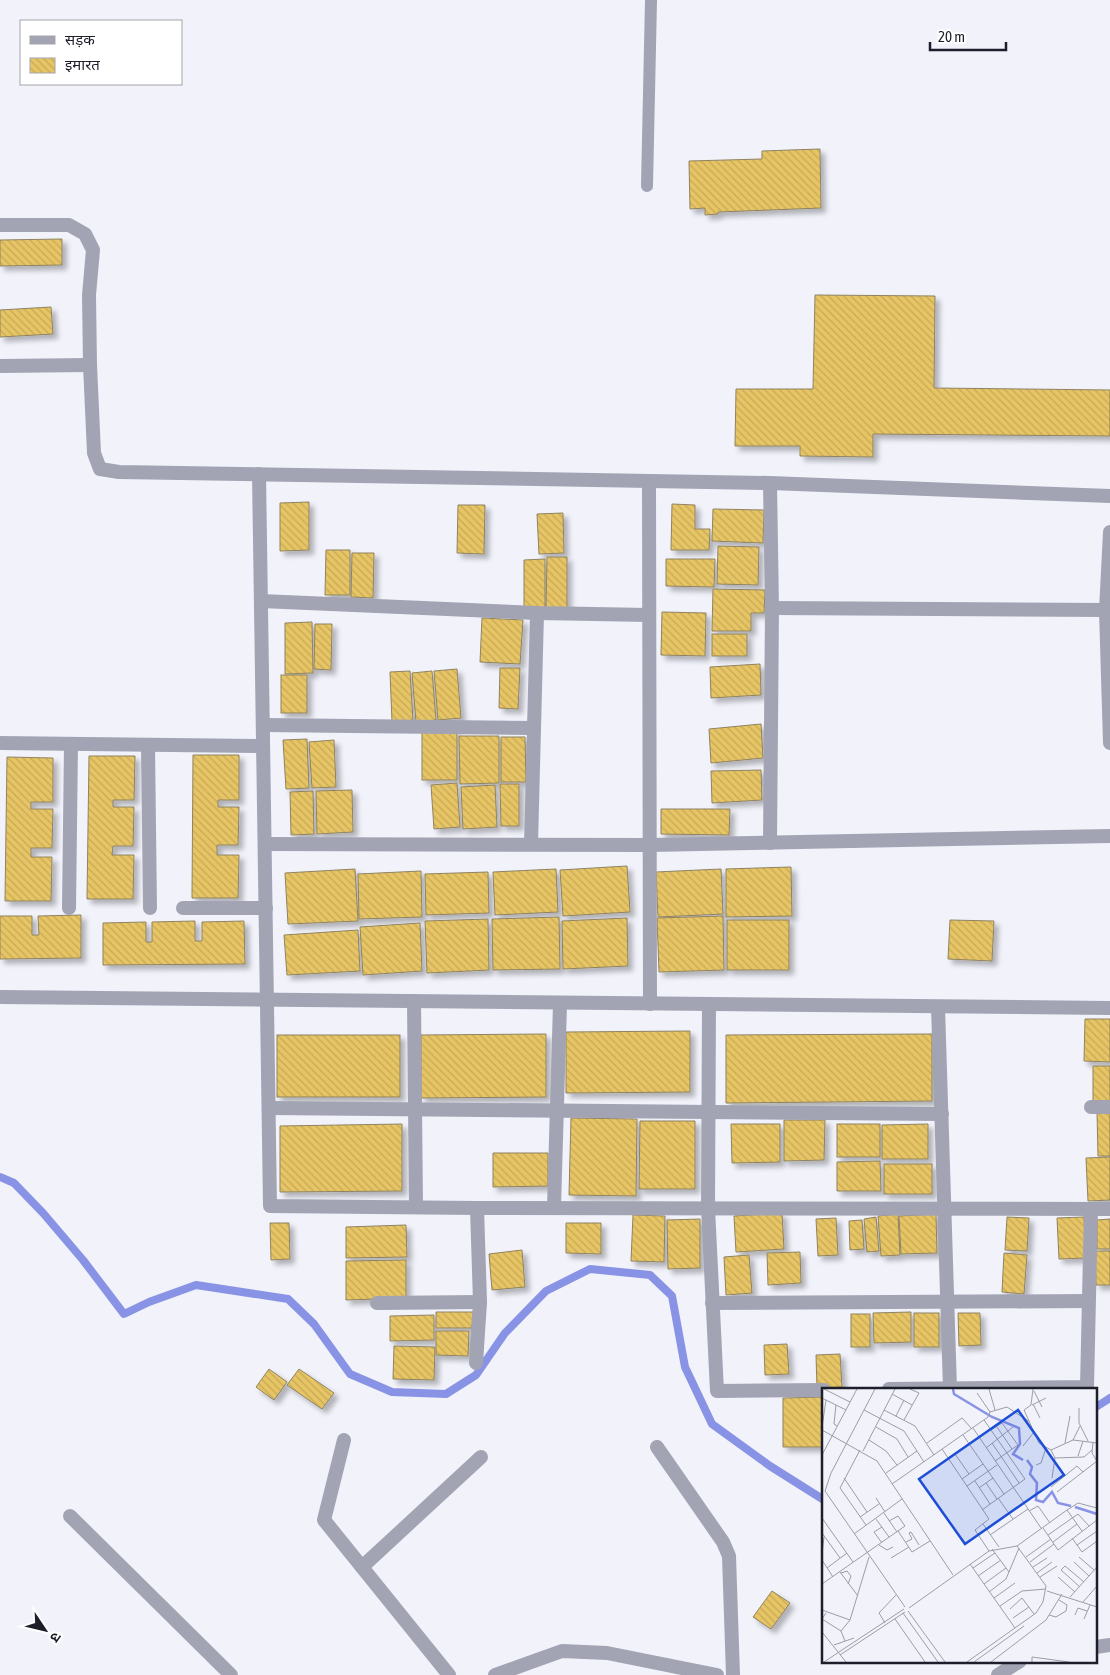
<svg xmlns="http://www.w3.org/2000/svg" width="1110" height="1675" viewBox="0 0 1110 1675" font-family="'Asap Condensed','Noto Sans Devanagari',sans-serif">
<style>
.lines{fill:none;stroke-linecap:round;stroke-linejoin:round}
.stream{stroke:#8993e5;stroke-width:8}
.building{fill:url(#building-back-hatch);stroke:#8f8361;filter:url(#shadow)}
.service{stroke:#a2a4b4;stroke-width:12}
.minor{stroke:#a2a4b4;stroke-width:14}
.inset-river{fill:none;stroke:#8993e5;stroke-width:2.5}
.inset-road{fill:none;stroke:#9c9da7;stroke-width:1}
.view{fill:#1d4ed8;fill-opacity:0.15;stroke:#1d4ed8;stroke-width:2.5}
.inset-edge{fill:none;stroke:#1c1e2a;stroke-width:2.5}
</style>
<defs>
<pattern id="building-back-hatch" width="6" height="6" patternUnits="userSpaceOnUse" patternTransform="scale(1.25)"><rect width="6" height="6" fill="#e7c565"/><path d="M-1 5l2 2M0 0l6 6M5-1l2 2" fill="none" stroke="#c6a958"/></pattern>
<filter id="shadow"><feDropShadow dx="4.5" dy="4.5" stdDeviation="2.5" flood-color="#0004"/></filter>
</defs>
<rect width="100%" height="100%" fill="#f1f2fa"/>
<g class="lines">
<g class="stream">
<polyline points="0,1177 14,1183 43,1213 83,1260 124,1314 149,1302 196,1285 288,1299 314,1324 350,1374 392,1392 446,1394 476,1375 505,1333 546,1291 590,1269 650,1275 672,1296 685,1367 712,1424 770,1466 824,1500"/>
<polyline points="1096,1407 1110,1398"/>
</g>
</g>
<g class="building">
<polygon points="820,149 821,208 718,212 718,214 705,215 705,208 690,209 689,161 762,159 762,151"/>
<polygon points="62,239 62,265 0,266 0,240"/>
<polygon points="815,295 935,296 934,388 1110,390 1110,436 873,434 873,457 800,456 800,446 735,446 736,389 813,389"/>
<polygon points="51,307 53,334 0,337 0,310"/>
<polygon points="309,502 309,550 280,551 280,503"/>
<polygon points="672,504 695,505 695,529 710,529 709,550 671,550"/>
<polygon points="458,505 485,505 484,554 457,553"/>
<polygon points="713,509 764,510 763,543 712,541"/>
<polygon points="563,513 564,553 539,554 537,514"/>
<polygon points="718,546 759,547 758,585 717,584"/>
<polygon points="326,550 350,550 350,595 325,595"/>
<polygon points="352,553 374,553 373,598 351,597"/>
<polygon points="547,557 567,557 567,608 546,608"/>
<polygon points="545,559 545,609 524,609 524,560"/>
<polygon points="666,559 715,559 714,587 666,586"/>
<polygon points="713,589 765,590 764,613 751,613 751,631 712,631"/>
<polygon points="662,612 706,613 705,656 661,655"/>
<polygon points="482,618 523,620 520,664 480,662"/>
<polygon points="312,622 313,673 285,674 285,623"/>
<polygon points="315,624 332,624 331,670 314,669"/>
<rect x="712" y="634" width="35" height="22"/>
<polygon points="760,664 761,695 711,698 710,667"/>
<polygon points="500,668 520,668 518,709 499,708"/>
<polygon points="457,669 461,718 438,720 434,671"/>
<polygon points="410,671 413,721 392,722 390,672"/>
<polygon points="432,671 436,720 416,722 412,673"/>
<rect x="281" y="675" width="26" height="38"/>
<polygon points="761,724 763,758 711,763 709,729"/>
<rect x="422" y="731" width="35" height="49"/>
<polygon points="459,736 499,736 499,783 460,784"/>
<polygon points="501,737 525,737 526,782 501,782"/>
<polygon points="307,739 309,788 286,789 283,740"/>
<polygon points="334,740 336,787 312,788 309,742"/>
<polygon points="193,755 239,755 239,800 218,800 218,807 239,807 238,845 217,845 217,855 239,855 238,898 192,898"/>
<polygon points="89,756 135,756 134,800 113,800 113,807 134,807 133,846 113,846 112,855 134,855 133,899 87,899"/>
<polygon points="7,757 53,758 53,802 31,802 31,809 53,809 52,848 31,848 31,857 52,857 51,901 5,901"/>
<polygon points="761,770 762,800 712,803 711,771"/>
<polygon points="457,783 460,827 434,829 431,785"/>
<polygon points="500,784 519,784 519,826 501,826"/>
<polygon points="495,785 497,827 463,829 461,787"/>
<polygon points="352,790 353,832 317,834 316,791"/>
<polygon points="313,791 314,834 291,835 290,792"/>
<polygon points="661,809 730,809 729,835 661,834"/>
<polygon points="627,866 630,912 563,916 560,870"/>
<polygon points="791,867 792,916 726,917 726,869"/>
<polygon points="355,869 358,921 288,924 285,873"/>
<polygon points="556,869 558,912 495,915 493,872"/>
<polygon points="721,869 723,914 658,917 656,872"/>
<polygon points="421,871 422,917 359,919 358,874"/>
<polygon points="488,872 489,913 426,915 425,874"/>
<polygon points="81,915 81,958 0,959 0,916 32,916 32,935 39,935 38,916"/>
<polygon points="723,916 724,970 659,972 657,918"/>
<polygon points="559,917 560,969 493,970 492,919"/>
<polygon points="627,918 628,966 563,969 562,921"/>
<polygon points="488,919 489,970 427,973 425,921"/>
<rect x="727" y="920" width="62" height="50"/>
<polygon points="950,920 994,921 992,961 948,959"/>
<polygon points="195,921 195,941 202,941 202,922 244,921 245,964 103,965 103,923 146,922 146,942 152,942 152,922"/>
<polygon points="420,923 422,971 363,975 360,927"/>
<polygon points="358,930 360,971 287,975 284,935"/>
<polygon points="1085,1019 1110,1019 1110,1062 1084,1061"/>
<polygon points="690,1031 690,1092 566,1093 566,1032"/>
<polygon points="546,1034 546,1097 421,1098 421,1035"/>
<polygon points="932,1034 932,1101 726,1103 726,1035"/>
<rect x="277" y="1035" width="123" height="62"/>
<polygon points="1093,1066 1110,1066 1110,1103 1093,1104"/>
<polygon points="1110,1111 1110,1156 1098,1156 1097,1112"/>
<polygon points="571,1118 637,1119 636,1196 569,1195"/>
<polygon points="784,1120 825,1120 824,1160 784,1161"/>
<polygon points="640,1121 695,1121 695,1189 639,1189"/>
<polygon points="402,1124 402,1191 280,1192 280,1126"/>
<polygon points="731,1124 780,1124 780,1162 732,1163"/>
<rect x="837" y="1124" width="43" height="33"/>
<polygon points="928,1124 928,1159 882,1159 882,1125"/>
<polygon points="493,1153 548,1153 548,1186 493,1187"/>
<polygon points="1110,1157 1110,1200 1088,1201 1086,1158"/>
<polygon points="880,1161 881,1191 837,1191 837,1162"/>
<rect x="884" y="1164" width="48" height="30"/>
<polygon points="782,1213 784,1249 736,1252 734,1216"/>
<polygon points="898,1214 900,1255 881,1256 878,1216"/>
<polygon points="936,1214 937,1253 901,1254 899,1216"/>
<polygon points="633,1215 665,1216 664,1262 631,1261"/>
<polygon points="876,1217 879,1251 867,1252 864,1219"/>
<polygon points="1007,1217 1029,1218 1027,1251 1005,1250"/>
<polygon points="1084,1217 1086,1258 1059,1259 1057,1218"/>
<polygon points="836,1218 838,1255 818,1256 816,1219"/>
<polygon points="700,1219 700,1268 668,1269 667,1220"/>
<polygon points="1110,1219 1110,1249 1097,1249 1097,1220"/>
<polygon points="862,1220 864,1249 850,1250 849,1221"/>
<polygon points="270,1223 289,1223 290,1259 271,1260"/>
<polygon points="566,1223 601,1223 601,1254 566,1253"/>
<polygon points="406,1225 407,1257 346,1258 346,1227"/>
<polygon points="522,1250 525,1287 492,1290 489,1254"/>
<polygon points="1095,1251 1110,1251 1110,1285 1096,1285"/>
<polygon points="800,1252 801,1283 768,1285 767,1253"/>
<polygon points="1004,1253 1027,1255 1024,1294 1002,1292"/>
<polygon points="749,1255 752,1293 726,1295 724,1257"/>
<polygon points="406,1260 406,1298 346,1300 346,1261"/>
<polygon points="436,1312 473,1312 472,1328 436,1328"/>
<polygon points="911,1312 911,1342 874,1343 873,1313"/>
<rect x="914" y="1313" width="25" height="34"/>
<polygon points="958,1313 980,1313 981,1345 959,1346"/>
<rect x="851" y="1314" width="19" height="33"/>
<polygon points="434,1315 434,1340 390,1341 390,1316"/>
<polygon points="436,1331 469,1331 468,1356 436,1355"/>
<polygon points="787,1344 789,1374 765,1375 764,1345"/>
<polygon points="394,1346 435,1347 434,1380 393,1379"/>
<polygon points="840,1354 842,1387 817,1388 816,1355"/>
<polygon points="269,1369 287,1382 274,1400 256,1387"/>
<polygon points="299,1369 334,1393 322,1409 287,1385"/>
<polygon points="824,1397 824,1447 783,1447 783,1398"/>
<polygon points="772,1591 790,1603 771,1629 753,1617"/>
</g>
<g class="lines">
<polyline class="service" points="647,186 651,0"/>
<g class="minor">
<polyline points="0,225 69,225 85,234 93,250 89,295 90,365 94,453 100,469 119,472 770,483 1110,496"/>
<polyline points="0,366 90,365"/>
<polyline points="259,474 270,1206 477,1208 1110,1209"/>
<polyline points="649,482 650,1004"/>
<polyline points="770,483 772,608 770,843"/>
<polyline points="1110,532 1106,610 1110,743"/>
<polyline points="261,601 537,613 649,615"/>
<polyline points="772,608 1106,610"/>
<polyline points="263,725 534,728"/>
<polyline points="0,743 263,746"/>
<polyline points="148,745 150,908"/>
<polyline points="265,844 650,845 1110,836"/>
<polyline points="531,844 537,613"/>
<polyline points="69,908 71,744"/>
<polyline points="183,908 266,908"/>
<polyline points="0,997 1110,1008"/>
<polyline points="414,1001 416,1207"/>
<polyline points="709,1004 708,1208 717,1391 824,1390"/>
<polyline points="938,1007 950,1389"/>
<polyline points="1091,1107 1110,1107"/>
<polyline points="270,1108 942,1114"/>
<polyline points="554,1207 560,1004"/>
<polyline points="377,1303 480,1302"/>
<polyline points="712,1303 1088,1301"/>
<polyline points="476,1363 480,1302 477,1208"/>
<polyline points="889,1389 1087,1387 1091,1209"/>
<polyline points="344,1440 324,1520 449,1675"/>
<polyline points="657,1447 723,1542 729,1556 733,1675"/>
<polyline points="70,1516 231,1675"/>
<polyline points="362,1567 481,1457"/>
<polyline points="1096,1647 1110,1645"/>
<polyline points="495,1675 562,1651 607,1653 717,1675"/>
<polyline points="998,1675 1020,1661"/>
</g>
</g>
<g transform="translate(822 1388)">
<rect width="275" height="275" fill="#f1f2fa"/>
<path class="inset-river" d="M131,1l1,5 38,23 27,11 1,16 -7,10 10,6M205,72l5,7 -2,7 7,9 -1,17 7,2 9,-10 6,11 13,3M253,119l22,7"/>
<path class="inset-road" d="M2,1l26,13M53,1l-44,84 -6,18 80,116M167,1l6,21M211,1l-2,16 -7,5 15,33 12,7 4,8 -3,20M212,3l8,16M70,6l20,11M0,10l24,12M211,16l7,14M14,17l-2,19 3,2M210,17l14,-7M257,20v15l9,18M42,22l40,21 20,31M62,22l31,16 19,29M168,24l17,-5 23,15M74,28l8,-16M82,32l15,-27 -9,-4M0,39l4,-27M54,39l21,12 11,18M175,39l15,22M151,40l68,100M0,42l55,31 76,114M169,42l11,-7 16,22 -23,16M141,47l41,59M47,52l17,11 11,14M251,52l7,-14M271,54l-1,11 5,8M105,55l35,-25 10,11M170,55l27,40M243,55l5,-27M201,58l11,-14M164,60l27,-21M120,61l47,70 -14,11 14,21M38,62l-20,38 26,37M229,62l22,-10 24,3M41,63l32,-62M133,66l14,20M0,67l35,-66M256,68l5,-15M126,70l20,-14M233,70l29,-1 8,-7M214,77l5,-2 5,-15M64,85l31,-22M22,90l23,34M140,91l21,-15M153,93l15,23M164,95l11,16M70,96l96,-67 2,-5 -13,-19M145,98l30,-21M229,99l26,-21 6,6M157,100l14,-10M235,104l40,-31M54,110l9,14M176,110l15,21M160,122l43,-31 -41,-59M245,122l11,-7 19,5M207,123l9,-5 12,17M62,125l13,19M38,129l19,-13M0,130l31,44M54,131l13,18M161,136l16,23M221,140l15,22 39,-30M76,143l14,21 18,-11M0,145l18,25M32,146l48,-35M168,147l38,-26M226,147l30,-21 11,12M250,150l10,14 15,-11M84,154l6,-3 -3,-6 2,-1 8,13M231,154l24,-18M60,155l-8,-11 8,-5M57,157l8,5 6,-3M255,157l20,-14M170,161l17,23M0,166l2,-17M204,169l25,-18M257,169l15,13M69,170l18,-11M0,172l11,17M208,174l24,-18M252,174l15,14M148,176l45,64M211,179l14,-9M5,180l20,-15M151,180l22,-15M18,184l18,24M19,185l6,-2 4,5 -3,8M215,185l15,-11M156,188l23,-16M218,189l17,-11M236,189l17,15M0,196l83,-58 -7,-10 -9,5M162,196l22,-16M258,199l-19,-17 4,-4 19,16M225,203l50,16M167,204l17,-13 13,-31M248,209l27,-30M172,210l21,-15M261,214l14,-16M178,218l22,-15 24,-2M87,220l80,-57 28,-5 50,-36 15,21M188,221l12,-11 12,16M0,222l28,10M86,223l37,51M4,225l-4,6 19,12M81,225l35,49M227,227l7,2 10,-6 1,-6 -8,-5M253,227l3,-7 9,3M191,230l16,-11M73,231l30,43M262,231l6,-14M63,235l-6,-10 17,-18M0,244l24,30M23,253l-4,-10 9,-11 19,-63M12,257l20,-7M17,264l65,-43M18,267l65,-43M2,274l15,-10M145,274l69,-49 7,-11 3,-16 -29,-40M152,274l50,-36M169,274l55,-42 16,-26M210,274v-5l37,5"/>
<path class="view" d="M196,22l46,65 -99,69 -46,-65z"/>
<rect width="275" height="275" class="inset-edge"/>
</g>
<rect x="20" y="20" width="162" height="65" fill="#ffffff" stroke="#a4a5aa"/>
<rect x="30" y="36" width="25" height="8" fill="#a2a4b4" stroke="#a4a5aa"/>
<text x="65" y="45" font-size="15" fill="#1c1e2a">सड़क</text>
<rect x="30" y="58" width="25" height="15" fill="url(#building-back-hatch)" stroke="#a4a5aa"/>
<text x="65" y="70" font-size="15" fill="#1c1e2a">इमारत</text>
<g transform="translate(45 1630) rotate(125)" stroke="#ffffff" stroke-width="4" paint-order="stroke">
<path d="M0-4L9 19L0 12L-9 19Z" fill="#1c1e2a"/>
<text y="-8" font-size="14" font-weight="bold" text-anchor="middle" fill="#1c1e2a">उ</text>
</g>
<path d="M930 42v8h76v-8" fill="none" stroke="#1c1e2a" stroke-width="2.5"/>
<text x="938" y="42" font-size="15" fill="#1c1e2a" stroke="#ffffff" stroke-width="4" paint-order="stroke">20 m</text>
</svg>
